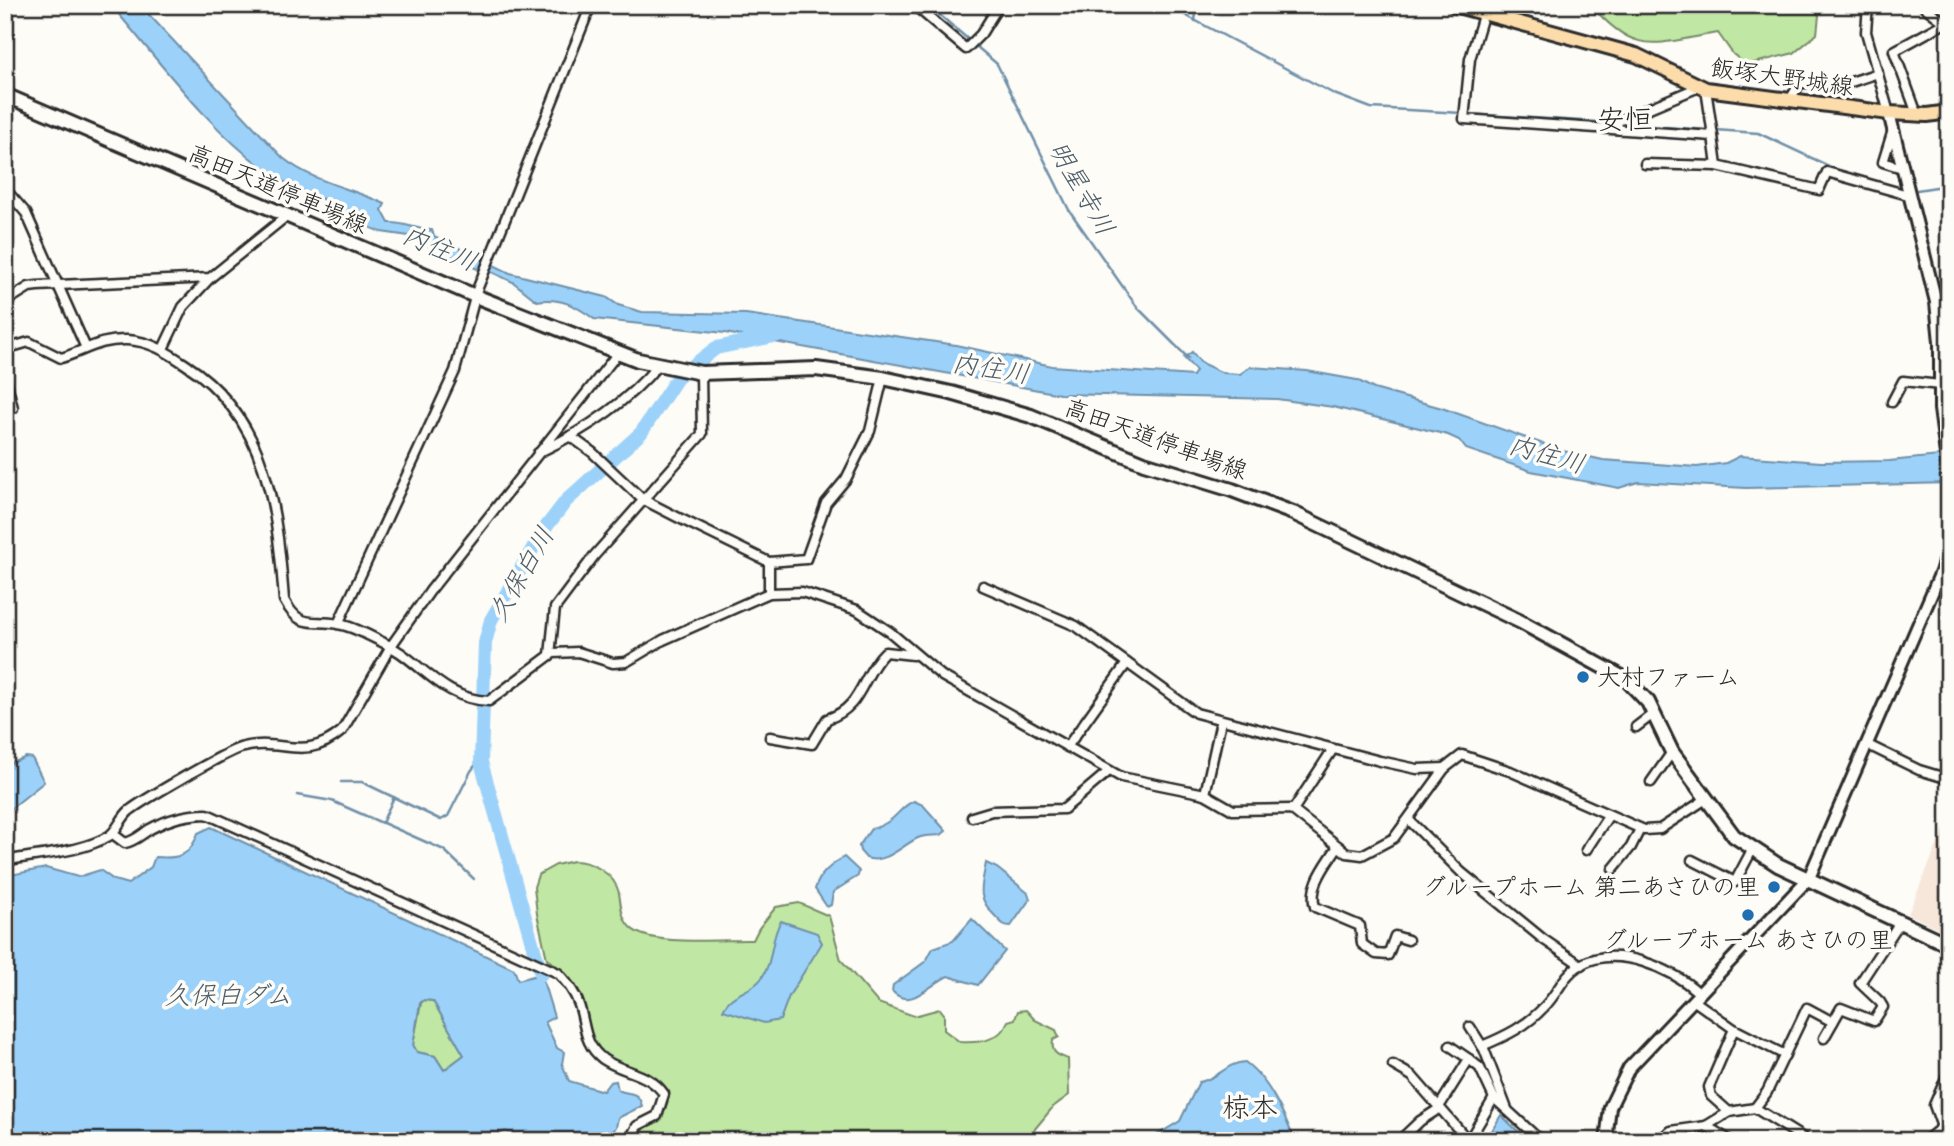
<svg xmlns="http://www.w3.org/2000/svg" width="1954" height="1146" viewBox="0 0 1954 1146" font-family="'Indie Flower','Klee One',sans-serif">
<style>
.built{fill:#f7e7db}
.green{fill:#c0e8a4;stroke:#768a68;stroke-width:2}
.water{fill:#9cd2fa;stroke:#6f8fa7;stroke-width:2;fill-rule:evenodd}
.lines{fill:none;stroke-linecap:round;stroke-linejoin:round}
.stream{stroke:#6f8fa7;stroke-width:2.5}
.river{stroke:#9cd2fa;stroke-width:14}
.minor-casing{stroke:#2b2b2b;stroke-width:13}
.tertiary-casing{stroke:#2b2b2b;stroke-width:16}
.secondary-casing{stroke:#2b2b2b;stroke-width:18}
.primary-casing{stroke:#2b2b2b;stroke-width:18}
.minor{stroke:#fdfcf7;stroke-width:8}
.tertiary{stroke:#fdfcf7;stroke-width:10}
.secondary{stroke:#fdfcf7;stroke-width:12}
.primary{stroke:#fddcac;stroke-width:12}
.poi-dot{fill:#1f6fb2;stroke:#fdfcf7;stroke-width:2.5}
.labels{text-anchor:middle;stroke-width:7;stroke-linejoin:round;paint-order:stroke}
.street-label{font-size:24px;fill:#2b2b2b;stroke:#fdfcf7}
.poi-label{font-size:24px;fill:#2b2b2b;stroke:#fdfcf7;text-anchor:start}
.water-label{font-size:26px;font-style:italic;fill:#4d5d69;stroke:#fdfcf7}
.quarter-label{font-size:28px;fill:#2b2b2b;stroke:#fdfcf7}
</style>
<rect width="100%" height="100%" fill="#fdfcf7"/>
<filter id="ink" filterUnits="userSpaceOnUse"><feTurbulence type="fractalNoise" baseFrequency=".0143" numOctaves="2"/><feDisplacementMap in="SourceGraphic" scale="14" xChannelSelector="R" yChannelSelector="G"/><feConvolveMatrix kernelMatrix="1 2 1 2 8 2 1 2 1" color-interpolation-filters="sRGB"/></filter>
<g filter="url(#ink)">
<polygon class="built" points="1946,824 1949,824 1949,934 1908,914"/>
<g class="green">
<path d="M1591,5h211l17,10 -2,19 -23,19 -48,12 -13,-11 -15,-21c-61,9 -81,26 -127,-28z"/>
<path d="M573,861c18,0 41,12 46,32 2,12 2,26 12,35 19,19 94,11 122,12l6,-12 17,-21 23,-4 30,13 12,44 37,43 36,13 26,-7 4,5v16l16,12c20,1 40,-1 48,-21l7,-2 3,-8 8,-1 9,10 21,10 3,7 -6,3c-2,13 4,15 15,19l1,36 -16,12 -28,34h-386c4,-23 28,-18 30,-48 -19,-27 -54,-22 -73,-47 -6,-6 -7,-17 -9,-25 -6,-31 -14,-45 -40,-62l-10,-45 -3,-27 4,-12 18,-10z"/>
<polygon points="424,1000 433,1001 464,1055 444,1070 435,1056 417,1052 413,1045 421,1003"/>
</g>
<g class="water">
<path d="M111,5h29l143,153c30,24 68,30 102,46l-3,6 7,13c15,-1 28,7 43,7l2,6 76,37 96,24 12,8 24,7 104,2 210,31 96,21 141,10 3,-5 -12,-13 8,-6 9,11 22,10 17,1 10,-7 57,4 50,9 17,9 68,19 121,43 40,9 94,7 29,-4 14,-7 81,6 68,-1 60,-6v28l-203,5 -108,-6 -19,6 -88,-17 -65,-22 -7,-9 -11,-5 -115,-28 -56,-8 -217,-5 -335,-61 -131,-14c-17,-13 -34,-22 -57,-18l-24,-19 -32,-15 -4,2 -68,-33 -28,-4 -22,-9 -4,5 -14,-7 -7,-17c-21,-9 -44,-17 -63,-30 -62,-44 -111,-112 -160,-169z"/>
<polygon points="26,757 32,758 44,782 9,810 5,808 5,766"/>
<path d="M914,801l9,4 23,26 -5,4c-7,1 -16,0 -23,3 -16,7 -32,27 -52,20l-6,-7 -1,-5 12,-17c27,-7 27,-22 43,-28z"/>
<path d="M211,827l303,142 4,11 23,-6 13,43 -9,5 12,26 7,4 -2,12 7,17 34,10 7,-9 6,-1 2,9c12,6 19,-1 24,16l-24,12 -2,9 -11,14h-85l-3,-7 -12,-3 -15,10h-485v-265l41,-8 32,9 22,-7 14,10 14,4 23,-17 4,-10c23,2 35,0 43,-24zM424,1000l9,1 31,54 -20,15 -9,-14 -18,-4 -4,-7 7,-42z"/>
<path d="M844,857l15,14 -1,5 -25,16 -2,13 -4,2 -12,-18c5,-16 16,-24 29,-32z"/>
<path d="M986,863l11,5 31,25 2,6 -19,27c-8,0 -9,-3 -15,-9 -20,-20 -15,-27 -10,-54z"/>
<path d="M972,919l33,32 -27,34 -30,-9c-18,8 -38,35 -56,15l1,-6 33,-24 7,-13 20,-7z"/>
<path d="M781,921l36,12 5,10 -33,53 -9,24 -16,3 -41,-13c8,-18 27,-17 38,-31 13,-18 9,-41 20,-58z"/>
<path d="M1245,1062c22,16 37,47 47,72l-2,5 -143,2 33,-20 19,-39c21,-4 27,-19 46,-20z"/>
<polygon points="1501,1115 1528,1141 1486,1141"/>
</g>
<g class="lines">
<g class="stream">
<polyline points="928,5 997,64 1069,210 1137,307 1188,358"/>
<polyline points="1166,5 1334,94 1371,108 1462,113"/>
<polyline points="1195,21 1197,5"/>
<polyline points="1467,114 1614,123"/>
<polyline points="1621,124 1708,130"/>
<polyline points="1715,130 1758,133 1846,174"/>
<polyline points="1917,190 1949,185"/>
<polyline points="341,782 362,782 441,820 448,816 471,771 481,758"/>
<polyline points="297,795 332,801 382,823 394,797"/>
<polyline points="383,823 444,850 474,879"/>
</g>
<polyline class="river" points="541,974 481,762 485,643 491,620 543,531 566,501 641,433 677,378 716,348 779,335"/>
<g class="minor-casing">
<g id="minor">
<polyline points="914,5 966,49 981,34 999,5"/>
<polyline points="1868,5 1866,32 1889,113"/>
<polyline points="1922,5 1947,24"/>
<polyline points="1484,12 1470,59 1464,119 1713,136 1717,166 1819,190 1827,172 1908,195"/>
<polyline points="1706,89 1713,136"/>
<polyline points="1789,101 1800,83 1848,83 1878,73"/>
<polyline points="1917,114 1894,51 1945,23"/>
<polyline points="1617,129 1618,121 1699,87"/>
<polyline points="1893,130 1883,162 1902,168"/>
<polyline points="1645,164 1717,166"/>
<polyline points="5,189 26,213 85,346"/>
<polyline points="5,302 29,287 37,286 210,278 288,215"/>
<polyline points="1940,342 1949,328"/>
<path d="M5,349l24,-7 32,16c24,-7 38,-19 66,-18 23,1 40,12 58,24 83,53 92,146 99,236 16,30 27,19 54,24 14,2 28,10 40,16 42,18 61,59 111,61l64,-48 25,-1 35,11 13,-1 37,-22 106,-47 33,-1 55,18 33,22 52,44 179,101 84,17 28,16 58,-1 56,44 15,2 32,-17 51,-70 17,-13 48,16 134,59 16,-1 46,-30"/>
<polyline points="163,349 183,307 210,278"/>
<polyline points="5,375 13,408"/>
<polyline points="1892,402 1903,381 1940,385"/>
<polyline points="570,436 592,452 642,499 677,517 769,562 806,559 826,503 846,479 870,431 883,378"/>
<path d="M538,453c46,-22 88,-49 120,-88"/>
<polyline points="769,562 769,593"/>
<polyline points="983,586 1076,626 1196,713 1380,761 1417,769 1445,768"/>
<polyline points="338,624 455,371 477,290 591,5"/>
<polyline points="550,655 555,608 594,556 702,434 701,373"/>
<polyline points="1636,727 1653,714"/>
<path d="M770,737l42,7 15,-25c36,-11 34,-44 58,-67l28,3"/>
<polyline points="1868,745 1919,770 1949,779"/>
<polyline points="1067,747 1127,663"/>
<polyline points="1651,782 1672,752"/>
<polyline points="1205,794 1221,721"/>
<polyline points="1293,810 1333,749"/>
<polyline points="972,817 992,811 1064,809 1109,771"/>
<polyline points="1409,820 1461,872 1543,939 1581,965"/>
<path d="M113,834l12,9c10,-2 17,-9 25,-14 18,-10 36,-15 57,-15l351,159c9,10 17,19 21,32 7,20 4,39 24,54 20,14 46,13 61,35l-7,22 -20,10 -8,15"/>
<path d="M1338,846c-10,17 -30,39 -23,61l45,19 2,18 14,10 12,1 7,-19 13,4"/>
<polyline points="1586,850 1609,815"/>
<polyline points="1692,860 1735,882 1752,850"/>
<path d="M5,861c33,-7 75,-8 104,-25 8,-5 12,-18 20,-25 14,-11 95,-58 111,-63 41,-12 63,16 102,-17l49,-85 39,-55 188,-238"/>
<polyline points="1613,869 1631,847 1640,829"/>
<polyline points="1693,1000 1734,1029 1785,1055"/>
<polyline points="1470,1027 1484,1049 1507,1109"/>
<polyline points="1824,1038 1841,1008 1874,1021 1883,1007 1880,1002 1860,983 1900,922"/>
<polyline points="1450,1046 1469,1059"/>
<path d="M1482,1046c24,-10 45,-20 63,-40 13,-13 18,-31 35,-41 37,-21 91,3 119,28"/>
<polyline points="1393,1065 1412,1076 1466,1138 1472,1135 1494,1098"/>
<polyline points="1755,1108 1767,1092 1807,1008 1833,1022"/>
<polyline points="1729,1112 1711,1096 1709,1087 1734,1029"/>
<polyline points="1706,1126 1731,1141"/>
<polyline points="1399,1141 1420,1121 1437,1110 1469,1059 1480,1068 1494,1098 1541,1141"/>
<polyline points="1658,1141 1671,1131 1706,1126 1729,1112 1755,1108 1808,1141"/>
<polyline points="1925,1141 1942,1127 1934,1105 1949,1071"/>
</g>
</g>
<g class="tertiary-casing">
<g id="tertiary">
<polyline points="1889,113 1936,302 1940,342 1940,409 1949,477"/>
<polyline points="1606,1141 1610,1107 1629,1068 1809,878 1941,572 1949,545"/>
</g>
</g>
<g class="secondary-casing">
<polyline id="secondary" points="5,95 475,296 638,360 701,373 816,369 883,378 951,393 1031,416 1144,463 1232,490 1293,513 1521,622 1627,680 1648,702 1672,752 1734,836 1778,865 1949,945"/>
</g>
<g class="primary-casing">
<polyline id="primary" points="1454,5 1636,55 1706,89 1889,113 1927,115 1949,112"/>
</g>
<use href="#minor" class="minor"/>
<use href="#tertiary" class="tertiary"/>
<use href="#secondary" class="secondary"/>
<use href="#primary" class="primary"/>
</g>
</g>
<g class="poi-dot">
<circle cx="1583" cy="677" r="7"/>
<circle cx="1774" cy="887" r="7"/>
<circle cx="1748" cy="915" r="7"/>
</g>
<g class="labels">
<g class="street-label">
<text transform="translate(1782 77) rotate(8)" y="8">飯塚大野城線</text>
<text transform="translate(278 189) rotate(23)" y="8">高田天道停車場線</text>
<text transform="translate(1156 439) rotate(20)" y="8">高田天道停車場線</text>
</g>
<g class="poi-label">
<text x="1597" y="685">大村ファーム</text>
<text x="1760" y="895" text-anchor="end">グループホーム 第二あさひの里</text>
<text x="1748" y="948" text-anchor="middle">グループホーム あさひの里</text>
</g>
<g class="water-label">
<text transform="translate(1082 188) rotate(60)" y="9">明星寺川</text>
<text transform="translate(440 248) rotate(23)" y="9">内住川</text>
<text transform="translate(991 368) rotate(9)" y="9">内住川</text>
<text transform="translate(1547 454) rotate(16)" y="9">内住川</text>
<text transform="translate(521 574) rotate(-60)" y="9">久保白川</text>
<text x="228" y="1004">久保白ダム</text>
</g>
<g class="quarter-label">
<text x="1625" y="129">安恒</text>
<text x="1250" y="1117">椋本</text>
</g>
</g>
<rect width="1954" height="1146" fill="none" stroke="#fdfcf7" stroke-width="28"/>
<rect x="14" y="14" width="1926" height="1118" fill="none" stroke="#2b2b2b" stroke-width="2.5" filter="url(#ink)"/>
</svg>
